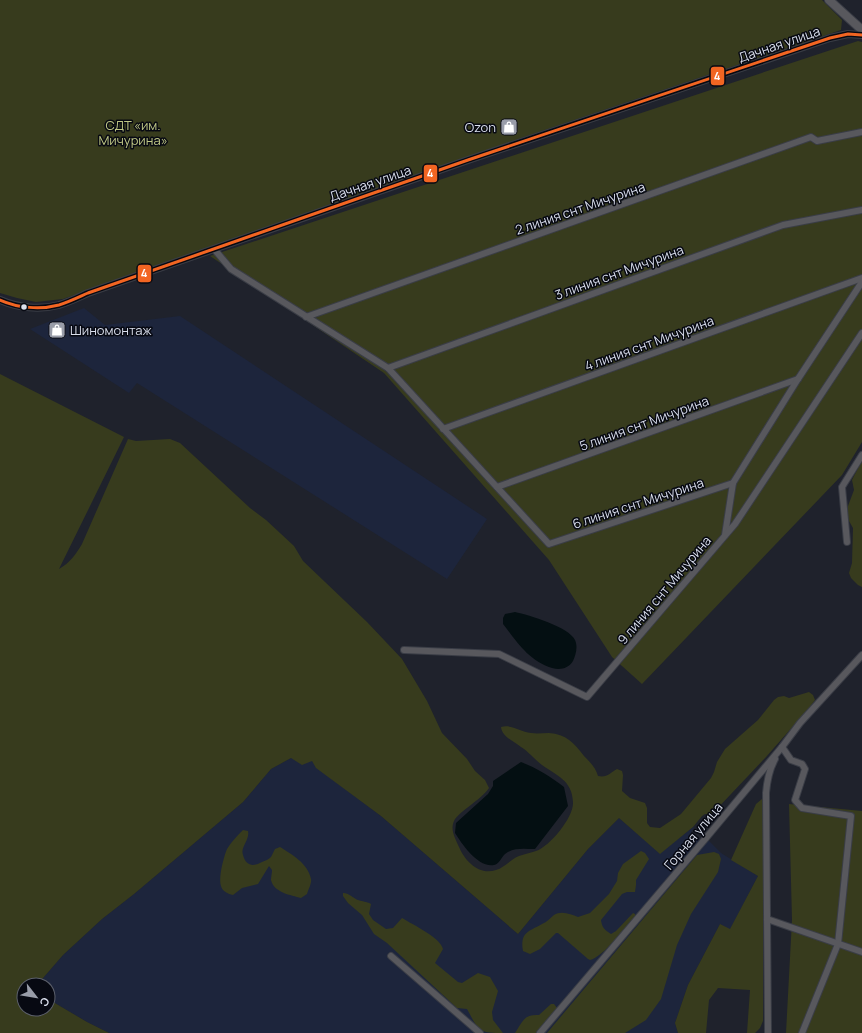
<svg xmlns="http://www.w3.org/2000/svg" width="862" height="1033" viewBox="0 0 862 1033" font-family="Manrope,sans-serif">
<style>
.built{fill:#1d253c}
.green{fill:#373b1d}
.water{fill:#040f12}
.lines{fill:none;stroke-linecap:round;stroke-linejoin:round}
.minor-casing{stroke:#3a3d46;stroke-width:8}
.tertiary-casing{stroke:#3a3d46;stroke-width:10}
.minor{stroke:#58585d;stroke-width:6}
.tertiary{stroke:#58585d;stroke-width:8}
.bus-1-casing{stroke:#070912;stroke-width:6}
.bus-1{stroke:#f26522;stroke-width:3}
.bus-dot{fill:#dadfed;stroke:#070912;stroke-width:1.5}
.labels{text-anchor:middle;stroke-width:3;stroke-linejoin:round;paint-order:stroke}
.street-label{font-size:13px;fill:#dadfed;stroke:#070912}
.park-label{font-size:13px;fill:#c0c886;stroke:#070912}
.poi-label{font-size:13px;fill:#dadfed;stroke:#070912;text-anchor:end}
.line-badge{stroke:#070912;stroke-width:1.5}
.badge-label{font-size:11px;text-anchor:middle;font-weight:bold;fill:#fff}
</style>
<rect width="100%" height="100%" fill="#1f222c"/>
<g class="built">
<polygon points="84,308 105,325 180,316 487,519 447,579 137,383 129,393 30,329"/>
<polygon points="291,758 312,761 332,779 381,816 518,934 588,849 619,818 660,853 693,827 694,828 691,832 700,840 704,836 721,853 758,876 730,930 720,924 688,985 675,1023 678,1033 109,1033 87,1022 48,999 48,985 37,985 63,955 102,919 134,894 243,802 271,769"/>
</g>
<g class="green">
<polygon points="0,0 822,0 842,20 841,30 527,136 63,299 36,302 17,298 0,293"/>
<polygon points="858,41 862,42 862,442 842,475 642,684 612,657 549,560 384,373 210,256"/>
<path d="M0,374l124,63 -65,132c11,-6 17,-15 23,-25l46,-105 8,2 34,-2 10,4 70,65 16,12 28,26 9,15 64,61 35,37 25,42 15,32 25,26 8,12 10,9 4,8c-8,12 -31,24 -35,33 -4,9 1,17 5,26 6,14 20,29 37,23 8,-2 15,-11 23,-14 5,-2 12,-3 17,-5 14,-5 38,-34 37,-49 -1,-22 -16,-26 -31,-37 -8,-6 -13,-13 -21,-18 -7,-6 -19,-10 -20,-20 11,-3 19,5 30,6 6,1 12,0 18,0 17,1 25,10 35,23 6,6 12,12 14,20 9,2 12,-3 19,-7l5,2 1,4 -1,16 8,7 15,5 2,5v15l3,4 10,1 21,-14 30,-36 3,-6 3,-10 8,-13 33,-29 16,-20 4,-3 6,-1 5,2 20,-6 4,3 2,5 -6,8 -43,49 -52,55 -4,3 -5,-1 -3,2 -9,11 -33,27 -41,-36 -31,31 -70,85 -137,-118 -65,-48 -4,-7 -10,4 -11,-7 -20,11 -28,33 -109,92 -32,25 -39,36 -26,30h-13v24h24v-10l39,23 22,11h-109z"/>
<polygon points="862,461 862,587 858,585 851,578 849,573 852,563 853,528 845,514 854,490 852,480 854,476"/>
<polygon points="762,799 763,800 763,1021 760,1028 755,1033 747,1033 750,990 718,988 709,1000 706,1033 678,1033 675,1023 688,985 720,924 730,929 758,876 731,860 756,804"/>
<polygon points="789,804 862,811 862,1033 786,1033 792,920"/>
<path d="M243,830l5,1c2,9 -8,16 -5,24 3,11 10,12 19,7 3,-1 7,-3 9,-5 1,-2 3,-6 4,-8l5,-2c11,7 28,16 31,32 1,4 -3,11 -4,15l-6,4c-10,-3 -27,-5 -30,-18 0,-3 1,-7 1,-10l-3,-4 -11,18 -16,4 -9,7c-5,-1 -11,-4 -12,-9 -3,-8 3,-30 6,-37 4,-7 10,-13 16,-19z"/>
<path d="M641,851l4,2 4,6 -13,21v5l-1,7h-8l-5,2 -21,26c1,8 4,10 10,14l5,-3 17,-18 2,1v2c-10,12 -32,41 -45,44l-2,-1 -30,-26h-2l-16,16 -10,5 -7,-3c-3,-19 5,-19 19,-27 5,-2 8,-6 12,-9 7,-5 17,-1 24,2l12,-4 19,-19 8,-13 1,-8 5,-9z"/>
<polygon points="714,852 719,854 721,859 718,872 691,914 677,945 661,999 646,1020 625,1033 547,1033 697,855"/>
<path d="M343,893c6,0 10,5 15,7 5,2 8,1 13,4l-2,10 4,6 13,9 7,-1 9,-10c11,7 38,19 41,31l-8,14 23,19 4,1 16,-10 12,4 8,14 -6,21 1,8 10,13c-25,0 -24,-2 -36,-24l-10,-1 -70,-65 -13,-9 -12,-19 -14,-12 -5,-7z"/>
<path d="M551,1004h3l3,4 -2,5 -18,20h-22c8,-12 9,-19 24,-18z"/>
</g>
<g class="water">
<path d="M515,612c14,3 54,15 60,28 3,6 1,15 -2,21 -5,8 -13,9 -21,7 -23,-7 -35,-26 -49,-44v-6l2,-4z"/>
<path d="M521,762c16,6 30,15 43,25l4,19 -33,43c-10,0 -21,-2 -30,5 -4,4 -6,10 -11,11 -16,3 -32,-21 -39,-32l1,-10 32,-29 5,-8v-5z"/>
</g>
<g class="lines">
<g class="minor-casing">
<g id="minor">
<polyline points="214,249 231,269 388,368 549,544 733,483"/>
<path d="M0,300c18,8 40,10 59,5 10,-3 20,-8 29,-12l380,-133 362,-122 18,-4 14,1"/>
<polyline points="306,317 811,137 817,141 862,132"/>
<polyline points="388,368 783,225 862,210"/>
<polyline points="443,429 862,278"/>
<polyline points="497,487 798,379"/>
<polyline points="725,535 733,483 798,379 862,282"/>
<polyline points="847,542 842,487 862,455"/>
<polyline points="404,650 499,654 587,697 735,524 862,333"/>
<polyline points="782,747 791,760 802,764 805,769 795,800 802,808 851,816 838,944 802,1033"/>
<polyline points="767,919 862,952"/>
<polyline points="391,956 480,1033"/>
<polyline points="540,1033 706,838 782,747 800,723 862,655"/>
<path d="M768,1033l-2,-240c1,-12 3,-23 9,-34"/>
</g>
</g>
<g class="tertiary-casing">
<polyline id="tertiary" points="829,0 862,30"/>
</g>
<use href="#minor" class="minor"/>
<use href="#tertiary" class="tertiary"/>
<g class="bus-1-casing">
<path id="bus-1" d="M0,300c18,8 40,10 59,5 10,-3 20,-8 29,-12l380,-133 362,-122 18,-4 14,1"/>
</g>
<use href="#bus-1" class="bus-1"/>
</g>
<defs>
<g id="shop-square" transform="scale(0.9)"><rect x="-9" y="-9" width="18" height="18" rx="4" fill="#999da9" stroke="#070912"/><path d="M-5-2.5h2.3a2.7 3.5 0 0 1 5.4 0H5L5.5 6h-11ZM-1.5-2.5h3a1.5 2.3 0 0 0-3 0Z" fill="#fff"/></g>
</defs>
<g fill-rule="evenodd">
<use href="#shop-square" x="509" y="127"/>
<use href="#shop-square" x="57" y="330"/>
</g>
<circle class="bus-dot" cx="24" cy="307" r="3.5"/>
<g class="labels">
<g class="street-label">
<text transform="translate(779 44) rotate(-19)" y="5">Дачная улица</text>
<text transform="translate(370 183) rotate(-19)" y="5">Дачная улица</text>
<text transform="translate(580 208) rotate(-19)" y="5">2 линия снт Мичурина</text>
<text transform="translate(619 272) rotate(-20)" y="5">3 линия снт Мичурина</text>
<text transform="translate(649 343) rotate(-20)" y="5">4 линия снт Мичурина</text>
<text transform="translate(644 423) rotate(-20)" y="5">5 линия снт Мичурина</text>
<text transform="translate(638 503) rotate(-18)" y="5">6 линия снт Мичурина</text>
<text transform="translate(664 590) rotate(-50)" y="5">9 линия снт Мичурина</text>
<text transform="translate(693 836) rotate(-50)" y="5">Горная улица</text>
</g>
<g class="park-label">
<text x="133" y="130">СДТ «им.<tspan x="133" dy="15">Мичурина»</tspan></text>
</g>
<g class="poi-label">
<text x="496" y="132">Ozon</text>
<text x="70" y="335" text-anchor="start">Шиномонтаж</text>
</g>
</g>
<g class="line-badge">
<rect x="710" y="66" width="15" height="20" rx="4" fill="#f26522"/>
<rect x="423" y="164" width="15" height="19" rx="4" fill="#f26522"/>
<rect x="137" y="264" width="15" height="19" rx="4" fill="#f26522"/>
</g>
<g class="badge-label">
<text x="717" y="80">4</text>
<text x="430" y="177">4</text>
<text x="144" y="277">4</text>
</g>
<g transform="translate(36 997) rotate(121)"><circle r="19" fill="#070912" stroke="#5b5f6a"/>
<path d="M0-3L7 15L0 10L-7 15Z" fill="#999da9"/>
<text y="-6" font-size="11" font-weight="bold" text-anchor="middle" fill="#dadfed">С</text>
</g>
</svg>
